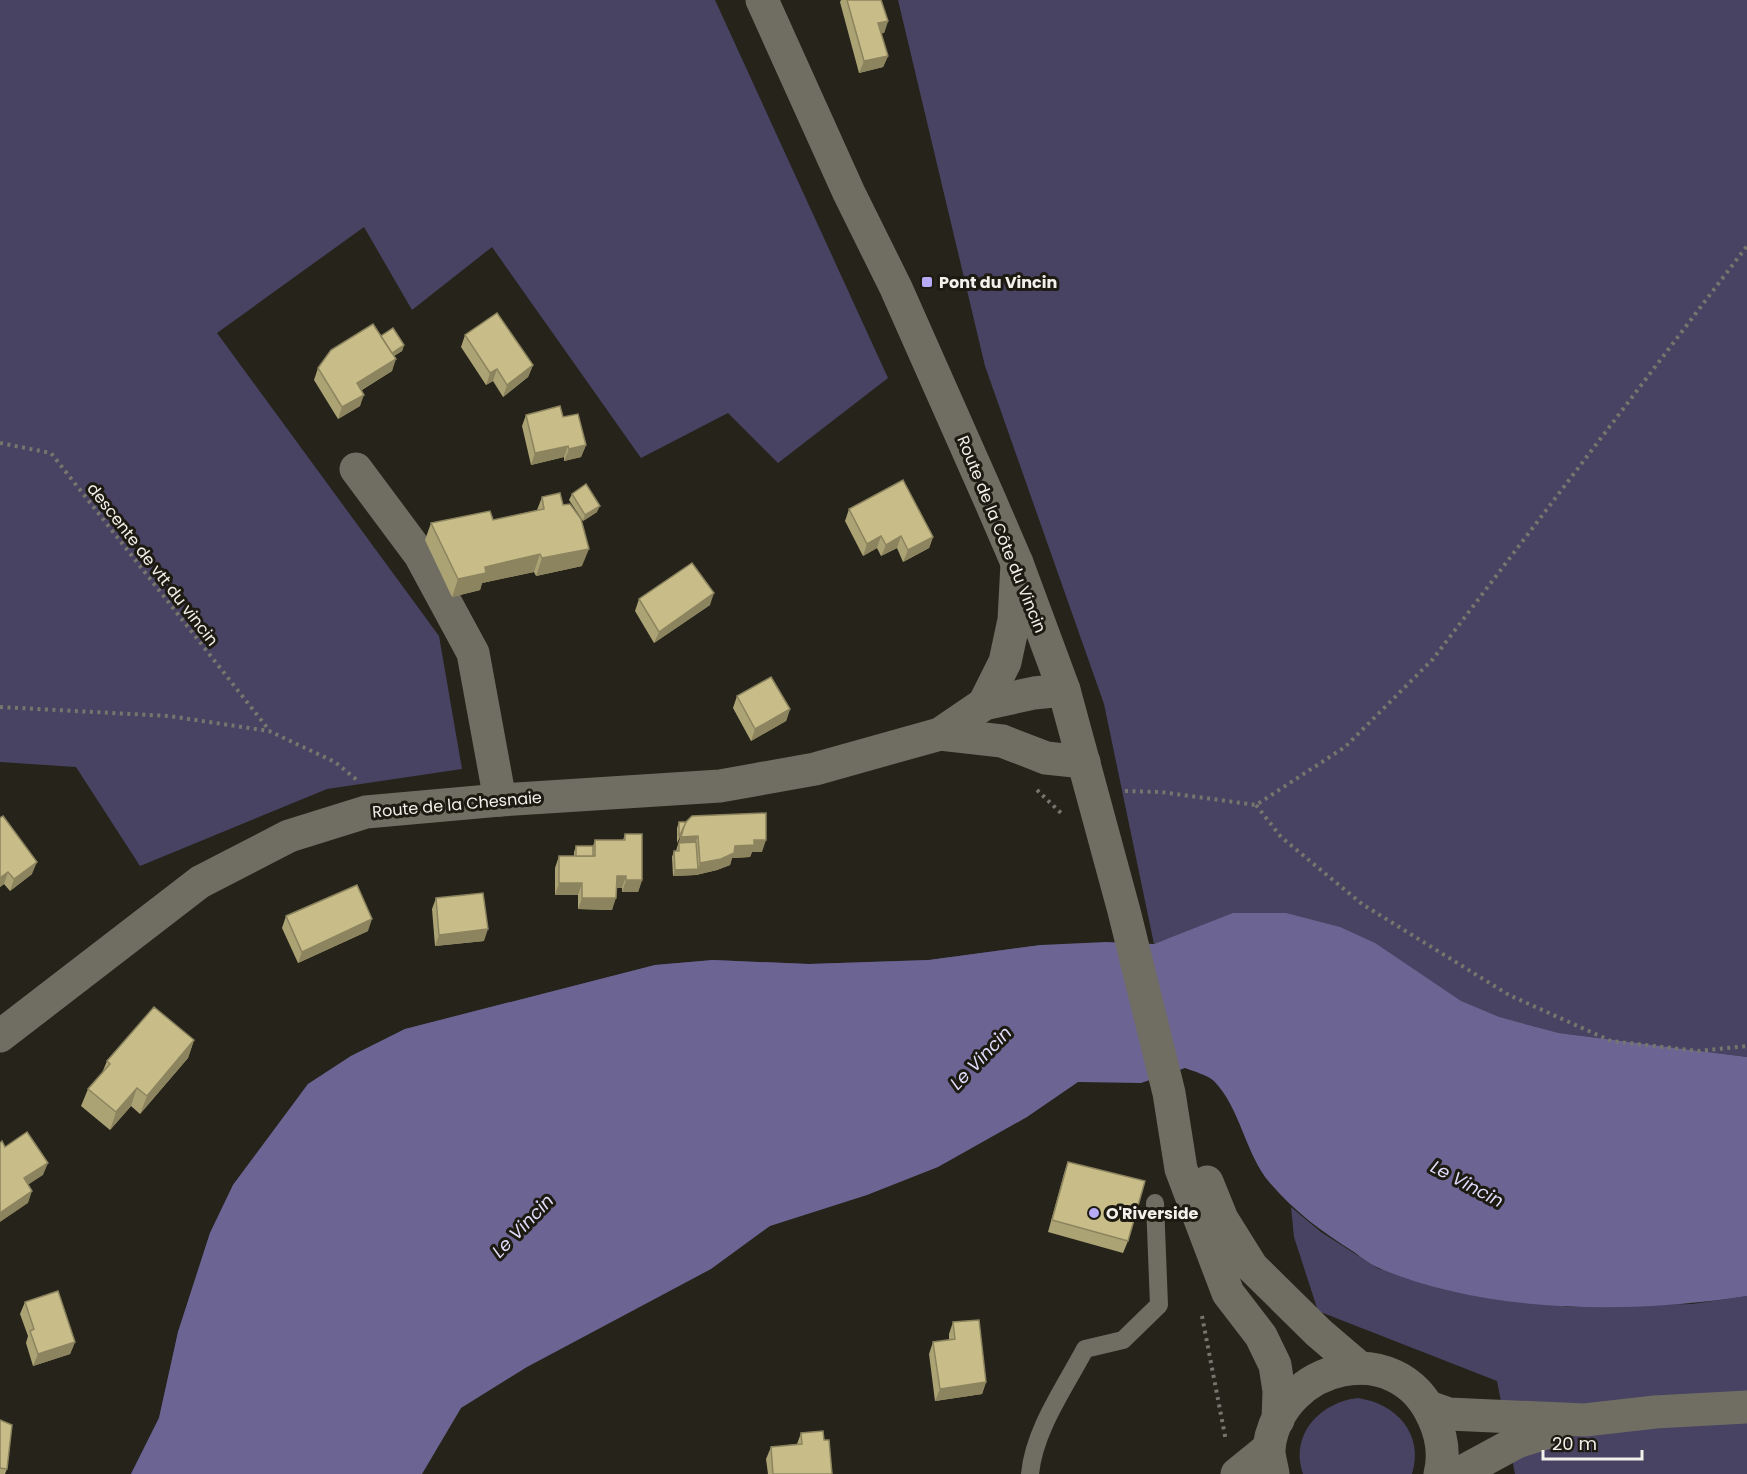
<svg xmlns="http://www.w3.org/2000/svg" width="1747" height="1474" viewBox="0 0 1747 1474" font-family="Poppins,sans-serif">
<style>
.green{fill:#484363}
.water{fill:#6c6593}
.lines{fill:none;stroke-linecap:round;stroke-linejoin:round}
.path{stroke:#77756d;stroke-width:4;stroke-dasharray:3 4.5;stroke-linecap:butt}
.service{stroke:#706e63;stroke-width:18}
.minor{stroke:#706e63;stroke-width:33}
.tertiary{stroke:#706e63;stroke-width:33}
.secondary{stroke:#706e63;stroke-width:33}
.wall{fill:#aca375}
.shaded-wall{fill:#8c845f}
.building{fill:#c8bd88;stroke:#8c845f;stroke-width:1.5}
.poi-dot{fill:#b7abf8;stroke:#1c1a11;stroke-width:2}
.labels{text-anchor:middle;stroke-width:6;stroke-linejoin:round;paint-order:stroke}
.poi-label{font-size:16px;font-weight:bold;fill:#f2f0ea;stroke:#1c1a11;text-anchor:start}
.street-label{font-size:16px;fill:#f2f0ea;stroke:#1c1a11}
.water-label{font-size:18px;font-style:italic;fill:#dfdbf9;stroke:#1c1a11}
</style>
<rect width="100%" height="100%" fill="#25231a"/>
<g class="green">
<polygon points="0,0 715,0 888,378 778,463 728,413 641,458 492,247 412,310 364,227 217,333 439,636 462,769 327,789 140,866 76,767 0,762"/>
<polygon points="898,0 1747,0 1747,1057 1559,1033 1513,1021 1233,1049 1092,1049 131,1474 159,1418 178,1332 210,1233 233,1185 308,1084 351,1056 405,1029 655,965 713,960 809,964 929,960 1041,945 1168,945 1167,939 1154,944 1104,704 985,366"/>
<polygon points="1291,1207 1321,1232 1379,1269 1567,1307 1692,1304 1747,1296 1747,1474 1515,1474 1497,1381 1318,1311 1294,1237"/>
<path d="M1358,1398c39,6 66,36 54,76h-109c-14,-40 18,-72 55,-76z"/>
</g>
<path class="water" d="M1233,913h53l54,14 35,16 86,58 38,16 60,16 188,24v239c-115,18 -257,18 -366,-27 -10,-4 -19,-11 -27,-17 -32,-20 -59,-40 -84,-69 -25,-29 -29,-74 -56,-102 -7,-6 -21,-10 -29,-13l-44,15 -63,-1 -51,35 -89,50 -71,28 -97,31 -59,43 -184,98 -66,41 -39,66h-291l28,-56 19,-86 32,-99 23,-48 75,-101 43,-28 54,-27 250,-64 58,-5 96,4 120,-4 112,-15 65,-3 48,2z"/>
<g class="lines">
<g class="path">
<polyline points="0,443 51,453 269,730"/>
<polyline points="0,707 169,716 269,731 335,762 357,780"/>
<polyline points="1037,790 1062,814"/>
<polyline points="1125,791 1161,792 1256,805 1345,747 1433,659 1747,246"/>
<polyline points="1256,805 1281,837 1362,904 1509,995 1611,1041 1698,1051 1747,1046"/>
<polyline points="1202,1316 1226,1441"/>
</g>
<path class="service" d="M1030,1474c4,-44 35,-87 55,-125l38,-9 36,-35 -4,-102"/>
<g class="minor">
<polyline points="356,469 420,555 473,653 500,800"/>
<polyline points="1237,1474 1269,1448"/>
</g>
<g class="tertiary">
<polyline points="984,704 1005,662 1014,620 1017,563"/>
<polyline points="940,734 1002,741 1046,758 1084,762"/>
<polyline points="0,1036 200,882 289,836 366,812 500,800 720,786 815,769 940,734 984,704 1034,693 1064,690"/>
</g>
<g class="secondary">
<polyline points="762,0 849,193 896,288 989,498 1017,563 1064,690 1124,911 1169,1093 1181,1169 1228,1293 1261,1336 1275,1365 1279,1391 1278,1420"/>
<polyline points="1207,1182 1222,1219 1252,1267 1319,1333 1360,1368"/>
<polyline points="1429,1407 1449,1414 1585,1420 1655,1412 1747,1407"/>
<path d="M1273,1474c-1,-8 -5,-19 -4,-27 12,-84 128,-111 164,-30 9,19 12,37 7,57"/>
<polyline points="1458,1474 1517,1442 1558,1429"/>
</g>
</g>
<g class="wall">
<polygon points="841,0 881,0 888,21 884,33 881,33 888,56 883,67 859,73 840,2"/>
<polygon points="465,335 533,365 528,377 503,397 493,381 486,385 461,347"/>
<polygon points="381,336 404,345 402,351 394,356 392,371 362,390 360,406 338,419 314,380 318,368"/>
<polygon points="526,415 563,417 586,445 581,457 564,461 564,457 531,465 522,426"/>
<polygon points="572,494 597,512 583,521 569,500"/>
<polygon points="542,497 582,566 536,576 534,572 482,583 480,590 452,597 425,540 431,523 493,520 537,510"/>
<polygon points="849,509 933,537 929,548 903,562 897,548 881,556 877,548 863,556 845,521"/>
<polygon points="639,599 710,605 654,643 635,611"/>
<polygon points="737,696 790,709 786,721 751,741 733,708"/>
<polygon points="0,818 32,874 10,891 4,884 0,887"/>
<polygon points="679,822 762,852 752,852 750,857 732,858 730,865 717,870 696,875 673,876 672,857 674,851 676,851 681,835 677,843 677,828"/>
<polygon points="625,834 642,880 638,892 622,892 622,888 616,888 612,910 578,909 578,895 555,895 555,868 559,856 574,856 574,852 576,846 593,846 595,840 623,840"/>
<polygon points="436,898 484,941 435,946 432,909"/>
<polygon points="286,916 368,931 298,963 282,928"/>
<polygon points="194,1040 188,1058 140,1114 131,1106 110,1130 81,1106 88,1089 102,1073 107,1061"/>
<polygon points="1068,1162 1128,1241 1123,1253 1048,1232 1064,1174"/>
<polygon points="25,1302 75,1342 70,1354 33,1366 26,1343 28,1336 20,1314"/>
<polygon points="953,1322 986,1382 982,1394 935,1401 929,1354 933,1342 949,1340 949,1334"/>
<polygon points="0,1420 7,1469 5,1474 0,1474"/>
<polygon points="801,1433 824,1440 832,1474 768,1474 766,1459 771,1447 797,1444"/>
</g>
<g class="shaded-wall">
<polygon points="888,21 884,33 874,35 878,23"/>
<polygon points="888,56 883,67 859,73 864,61"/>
<polygon points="404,345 402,351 385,361 387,355"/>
<polygon points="396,359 392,371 353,395 357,383"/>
<polygon points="533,365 528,377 503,397 507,385"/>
<polygon points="497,369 493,381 486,385 490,373"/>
<polygon points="364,395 360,406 338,419 342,407"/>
<polygon points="586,445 581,457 564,461 569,449"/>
<polygon points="568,446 564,457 531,465 535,453"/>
<polygon points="600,506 597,512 583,521 585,515"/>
<polygon points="881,536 877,548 863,556 867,544"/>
<polygon points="901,536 897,548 881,556 886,545"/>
<polygon points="933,537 929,548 903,562 908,550"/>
<polygon points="589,549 582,566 536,576 542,558"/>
<polygon points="540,554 534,572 482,583 480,590 452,597 458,579 485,567"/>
<polygon points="714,593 710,605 654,643 659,632"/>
<polygon points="790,709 786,721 751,741 755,729"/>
<polygon points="698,836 693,848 679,843 676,849 681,837"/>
<polygon points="754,840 766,840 762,852 752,852 750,857 732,858 730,865 717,870 696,875 673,876 675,870 698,869 700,863 735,846"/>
<polygon points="37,862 32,874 10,891 14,879"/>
<polygon points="8,872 4,884 0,887 0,878"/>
<polygon points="617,876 626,876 622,888 612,888"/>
<polygon points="626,880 642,880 638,892 622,892"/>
<polygon points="559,883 582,883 578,895 555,895"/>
<polygon points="582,898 616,898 612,910 578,909"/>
<polygon points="372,919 368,931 298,963 302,952"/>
<polygon points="488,929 484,941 435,946 439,935"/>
<polygon points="194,1040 188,1058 140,1114 147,1096"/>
<polygon points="137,1088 131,1106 110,1130 116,1112"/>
<polygon points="48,1163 43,1175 20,1190 24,1178"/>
<polygon points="32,1191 28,1203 0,1222 0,1213"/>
<polygon points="75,1342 70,1354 33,1366 38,1354"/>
<polygon points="986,1382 982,1394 935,1401 940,1389"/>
</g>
<g class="building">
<polygon points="847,0 881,0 888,21 878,23 888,56 864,61"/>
<polygon points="497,313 533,365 507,385 497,369 490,373 465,335"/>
<polygon points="373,324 396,359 357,383 364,395 342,407 318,368 331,350"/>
<polygon points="393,328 404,345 392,353 381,336"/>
<polygon points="560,406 563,417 578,414 586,445 569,449 568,446 535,453 526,415"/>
<polygon points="903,480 933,537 908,550 901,536 886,545 881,536 867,544 849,509"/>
<polygon points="586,484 600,506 585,515 572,494"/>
<polygon points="560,493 563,505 570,504 581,519 589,549 542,558 540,554 485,567 486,573 458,579 431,523 490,511 493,520 544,509 542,497"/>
<polygon points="692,563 714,593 659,632 639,599"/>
<polygon points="771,677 790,709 755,729 737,696"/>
<polygon points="766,813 766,840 754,840 754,845 735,846 734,853 721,859 700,863 698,836 681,837 685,823 692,816"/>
<polygon points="3,816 37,862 14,879 8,872 0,878 0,818"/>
<polygon points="679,822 686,822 679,837"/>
<polygon points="625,834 642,834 642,880 626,880 626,876 617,876 616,898 582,898 582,883 559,883 559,856 595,856 595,840 625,840"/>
<polygon points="696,842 698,869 675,870 674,851 679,851 679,843"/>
<rect x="576" y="846" width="17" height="10"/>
<polygon points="357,885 372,919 302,952 286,916"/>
<polygon points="483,893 488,929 439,935 436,898"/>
<polygon points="154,1007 194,1040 147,1096 137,1088 116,1112 88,1089 110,1064 107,1061"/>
<polygon points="27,1132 48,1163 24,1178 32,1191 0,1213 0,1143 2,1141 5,1147"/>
<polygon points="1068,1162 1145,1181 1128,1241 1052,1220"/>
<polygon points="58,1291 75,1342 38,1354 30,1331 34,1329 25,1302"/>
<polygon points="979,1320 986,1382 940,1389 933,1342 955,1339 953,1322"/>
<polygon points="0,1420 12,1425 7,1469 0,1468"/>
<polygon points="823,1431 824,1440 829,1440 832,1474 773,1474 771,1447 802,1444 801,1433"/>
</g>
<g class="poi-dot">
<rect x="921" y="276" width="12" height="12" rx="3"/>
<circle cx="1094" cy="1213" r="6"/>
</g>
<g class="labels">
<g class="poi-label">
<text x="939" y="288">Pont du Vincin</text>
<text x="1106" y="1219">O'Riverside</text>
</g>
<g class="street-label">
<text transform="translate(1002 534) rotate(68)" y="6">Route de la Côte du Vincin</text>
<text transform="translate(153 564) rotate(52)" y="6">descente de vtt du vincin</text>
<text transform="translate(457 804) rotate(-5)" y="6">Route de la Chesnaie</text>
</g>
<g class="water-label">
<text transform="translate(981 1058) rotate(-46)" y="6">Le Vincin</text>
<text transform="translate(1467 1184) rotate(28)" y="6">Le Vincin</text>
<text transform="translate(523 1226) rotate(-46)" y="6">Le Vincin</text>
</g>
</g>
<path d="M1543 1450v9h99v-9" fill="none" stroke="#f2f0ea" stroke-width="3"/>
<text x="1552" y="1450" font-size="18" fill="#f2f0ea" stroke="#1c1a11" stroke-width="4.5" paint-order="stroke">20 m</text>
</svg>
